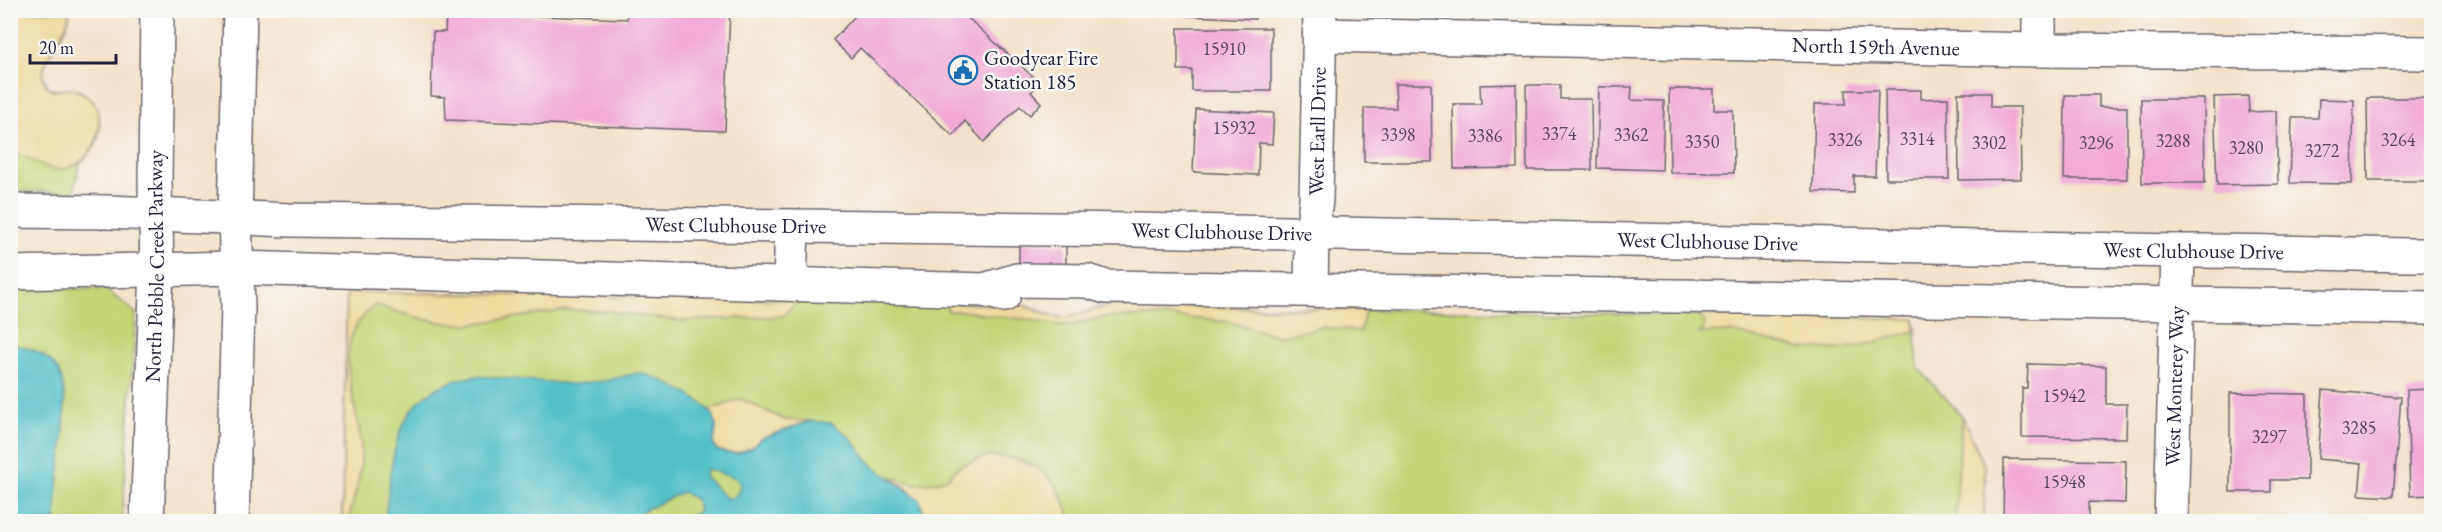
<svg xmlns="http://www.w3.org/2000/svg" width="2442" height="532" viewBox="0 0 2442 532" font-family="'EB Garamond',serif">
<style>
.green{fill:#c4d577;stroke:#737c59;stroke-width:1.5}
.sand{fill:#eeda9e;stroke:#887e6c;stroke-width:1.5}
.water{fill:#52c0c8;stroke:#3a7182;stroke-width:1.5;fill-rule:evenodd}
.building{fill:#f1a8d5}
.lines{fill:none;stroke-linecap:round;stroke-linejoin:round}
.minor-casing{stroke:#6b656d;stroke-width:36}
.major-casing{stroke:#6b656d;stroke-width:36}
.minor{stroke:#fff;stroke-width:33}
.major{stroke:#fff;stroke-width:33}
.labels{text-anchor:middle;stroke-width:5;stroke-linejoin:round;paint-order:stroke}
.number-label{font-size:18px;fill:#564462}
.street-label{font-size:21px;fill:#22223b;stroke:#f6f6f2}
.poi-label{font-size:21px;fill:#22223b;stroke:#f6f6f2;text-anchor:start}
</style>
<rect width="100%" height="100%" fill="#f6f6f2"/>
<filter id="ink" filterUnits="userSpaceOnUse"><feTurbulence type="fractalNoise" baseFrequency=".0167" numOctaves="2"/><feDisplacementMap in="SourceGraphic" scale="12" xChannelSelector="R" yChannelSelector="G"/><feConvolveMatrix kernelMatrix="1 2 1 2 8 2 1 2 1" color-interpolation-filters="sRGB"/></filter>
<filter id="wash" filterUnits="userSpaceOnUse"><feTurbulence type="fractalNoise" baseFrequency=".008" numOctaves="4" result="noise"/><feDisplacementMap in="SourceGraphic" scale="24" xChannelSelector="R" yChannelSelector="G"/><feGaussianBlur stdDeviation="1.35" result="paint"/><feColorMatrix in="noise" values="0 0 0 0 0 0 0 0 0 0 0 0 0 0 0 0 0 1.4 0 .05"/><feComposite in="paint" operator="in"/></filter>
<g filter="url(#wash)">
<rect width="100%" height="100%" fill="#f3e2cb"/>
<g class="green">
<path d="M11,11h58c1,27 -27,40 -27,64l7,13c11,6 21,-2 32,4 19,11 23,34 14,54 -4,7 -12,12 -15,18 -3,8 -4,19 -6,28l-63,-1z"/>
<polygon points="11,288 105,289 136,313 122,521 11,522"/>
<polygon points="347,292 1005,303 1022,305 1053,316 1066,318 1102,307 1126,305 1915,319 1918,368 1962,416 1985,468 1984,522 342,522"/>
</g>
<g class="sand">
<path d="M10,11h59c1,27 -46,61 -16,80 7,0 16,-4 23,-1 40,13 24,74 -13,79 -18,3 -34,-15 -52,-17z"/>
<path d="M347,292l451,8 -15,16 -101,5 -77,-10 -38,-1 -97,14c-32,1 -65,-10 -96,-19 -7,8 -16,15 -20,25 -15,29 4,82 7,114 2,27 -6,52 -13,77l-6,1z"/>
<polygon points="946,303 1022,305 1053,316 1066,318 1112,305 1365,310 1361,331 1323,327 1291,334 1276,335 1230,322 1165,316 1103,317 1072,325 1058,325 1026,319 1000,317 966,311 948,311"/>
<polygon points="1699,315 1915,319 1915,331 1860,346 1839,349 1798,348 1732,332 1699,333 1703,330 1705,323"/>
<polygon points="741,399 785,420 810,421 760,439 753,447 738,453 727,453 717,450 713,445 716,423 710,410"/>
<polygon points="1962,416 1985,468 1984,521 1955,521"/>
<path d="M987,456c46,0 73,20 83,65h-146c0,-23 -18,-35 -37,-45l28,8 21,-2 12,-4 10,-11z"/>
</g>
<g class="water">
<path d="M11,344c18,3 36,9 47,26 16,26 -2,117 -3,151h-44z"/>
<path d="M638,373c18,2 69,28 76,44 4,9 1,20 -1,28l4,5 10,3h11l15,-6 7,-8 50,-18 21,2 18,13 23,29 47,34 5,13v9h-249l22,-8 2,-3 -3,-10 -13,-8 -41,19 -3,6 1,4h-255c8,-68 7,-133 91,-145l97,8 31,-3zM706,469l31,9 3,8 -3,9 -7,4 -5,-2 -21,-21z"/>
</g>
<g id="blocks">
<g class="building">
<polygon points="463,10 483,10 482,14 627,19 628,10 730,10 725,131 446,120 445,97 431,96 433,32 445,32 446,15 463,16"/>
<polygon points="854,10 959,10 1040,83 1031,92 1041,103 1030,115 1020,106 984,142 965,121 953,136 860,48 851,58 833,40 857,14"/>
<polygon points="1188,10 1255,10 1255,19 1188,16"/>
<polygon points="1178,28 1271,28 1271,91 1192,91 1192,70 1178,70"/>
<polygon points="1395,84 1431,84 1432,162 1364,162 1364,108 1396,108"/>
<polygon points="1516,84 1517,168 1454,169 1453,104 1481,104 1480,85"/>
<polygon points="1526,85 1560,85 1560,99 1591,99 1592,170 1527,170"/>
<polygon points="1599,87 1632,87 1631,100 1664,101 1662,170 1597,168"/>
<polygon points="1669,89 1714,89 1714,110 1733,110 1734,173 1670,173"/>
<polygon points="1846,90 1878,90 1875,176 1854,176 1854,193 1813,192 1815,104 1846,104"/>
<polygon points="1885,90 1921,90 1921,99 1948,98 1949,179 1886,179"/>
<polygon points="1958,93 1991,93 1991,107 2020,107 2021,179 1959,180"/>
<polygon points="2065,95 2099,95 2099,107 2127,107 2127,179 2064,179"/>
<polygon points="2248,96 2249,112 2276,111 2278,184 2217,185 2214,97"/>
<polygon points="2367,98 2429,98 2430,181 2368,181"/>
<polygon points="2141,99 2204,99 2205,183 2142,183"/>
<polygon points="2319,99 2354,100 2352,184 2290,183 2292,118 2318,118"/>
<polygon points="1196,109 1274,113 1272,144 1259,143 1258,175 1193,172"/>
<polygon points="1019,243 1066,244 1066,274 1019,273"/>
<polygon points="2028,364 2106,366 2106,404 2127,404 2126,438 2022,437 2022,388 2027,388"/>
<polygon points="2432,389 2432,495 2410,496 2407,390"/>
<polygon points="2323,390 2401,397 2393,497 2359,495 2362,463 2318,459"/>
<polygon points="2230,393 2307,394 2307,480 2271,480 2271,492 2230,492"/>
<polygon points="2004,459 2126,461 2125,503 2089,502 2089,522 2003,522"/>
</g>
</g>
</g>
<g filter="url(#ink)">
<use href="#blocks" fill-opacity="0" stroke="#6b656d" stroke-width="1.5"/>
<g class="lines">
<g class="minor-casing">
<g id="minor">
<path id="s1" d="M1320,35l719,15 393,3"/>
<polyline points="2039,50 2039,10"/>
<path id="s2" d="M10,211l98,1 182,8 845,10 1043,21c84,-1 169,4 254,4"/>
<polyline points="10,273 237,268 984,290 1004,295"/>
<polyline points="790,284 792,227"/>
<path id="s3" d="M1311,289l1,-55 4,-34 4,-190"/>
<polyline points="984,290 1017,280 1087,281 1106,287 2432,308"/>
<path id="s4" d="M2171,522l7,-271"/>
</g>
</g>
<g class="major-casing">
<g id="major">
<path id="s5" d="M147,522l10,-253 -2,-87 2,-172"/>
<polyline points="232,522 238,306 235,218 240,10"/>
</g>
</g>
<use href="#minor" class="minor"/>
<use href="#major" class="major"/>
</g>
</g>
<defs>
<g id="civic-ring" transform="scale(1.5)"><circle r="9.5" fill="#f6f6f2" stroke="#1f6fb2" stroke-width="1.5"/><path d="M-.6-6.5H3V-4.5H.6V-3L4-1V1h2V6H-6V1h2V-1L-.6-3ZM-1.2 2.5V6h2.4V2.5Z" fill="#1f6fb2"/></g>
</defs>
<g fill-rule="evenodd">
<use href="#civic-ring" x="963" y="70"/>
</g>
<g class="labels">
<g class="number-label">
<text x="1224" y="55">15910</text>
<text x="1234" y="134">15932</text>
<text x="1559" y="140">3374</text>
<text x="1398" y="141">3398</text>
<text x="1631" y="141">3362</text>
<text x="1485" y="142">3386</text>
<text x="1917" y="145">3314</text>
<text x="1845" y="146">3326</text>
<text x="2398" y="146">3264</text>
<text x="2173" y="147">3288</text>
<text x="1702" y="148">3350</text>
<text x="1989" y="149">3302</text>
<text x="2096" y="149">3296</text>
<text x="2246" y="154">3280</text>
<text x="2322" y="157">3272</text>
<text x="2064" y="402">15942</text>
<text x="2359" y="434">3285</text>
<text x="2269" y="443">3297</text>
<text x="2064" y="488">15948</text>
</g>
<g class="street-label">
<text dy="7" stroke="none"><textPath href="#s1" startOffset="556">North 159th Avenue</textPath></text>
<text dy="7" stroke="none"><textPath href="#s3" startOffset="158">West Earll Drive</textPath></text>
<text dy="7" stroke="none"><textPath href="#s2" startOffset="726">West Clubhouse Drive</textPath></text>
<text dy="7" stroke="none"><textPath href="#s2" startOffset="1212">West Clubhouse Drive</textPath></text>
<text dy="7" stroke="none"><textPath href="#s2" startOffset="1698">West Clubhouse Drive</textPath></text>
<text dy="7" stroke="none"><textPath href="#s2" startOffset="2184">West Clubhouse Drive</textPath></text>
<text dy="7" stroke="none"><textPath href="#s5" startOffset="256">North Pebble Creek Parkway</textPath></text>
<text dy="7" stroke="none"><textPath href="#s4" startOffset="136">West Monterey Way</textPath></text>
</g>
<g class="poi-label">
<text x="984" y="65">Goodyear Fire<tspan x="984" dy="24">Station 185</tspan></text>
</g>
</g>
<rect width="2442" height="532" fill="none" stroke="#f6f6f2" stroke-width="36"/>
<path d="M30 54v9h86v-9" fill="none" stroke="#22223b" stroke-width="3"/>
<text x="39" y="54" font-size="18" fill="#22223b" stroke="#f6f6f2" stroke-width="4.5" paint-order="stroke">20 m</text>
</svg>
